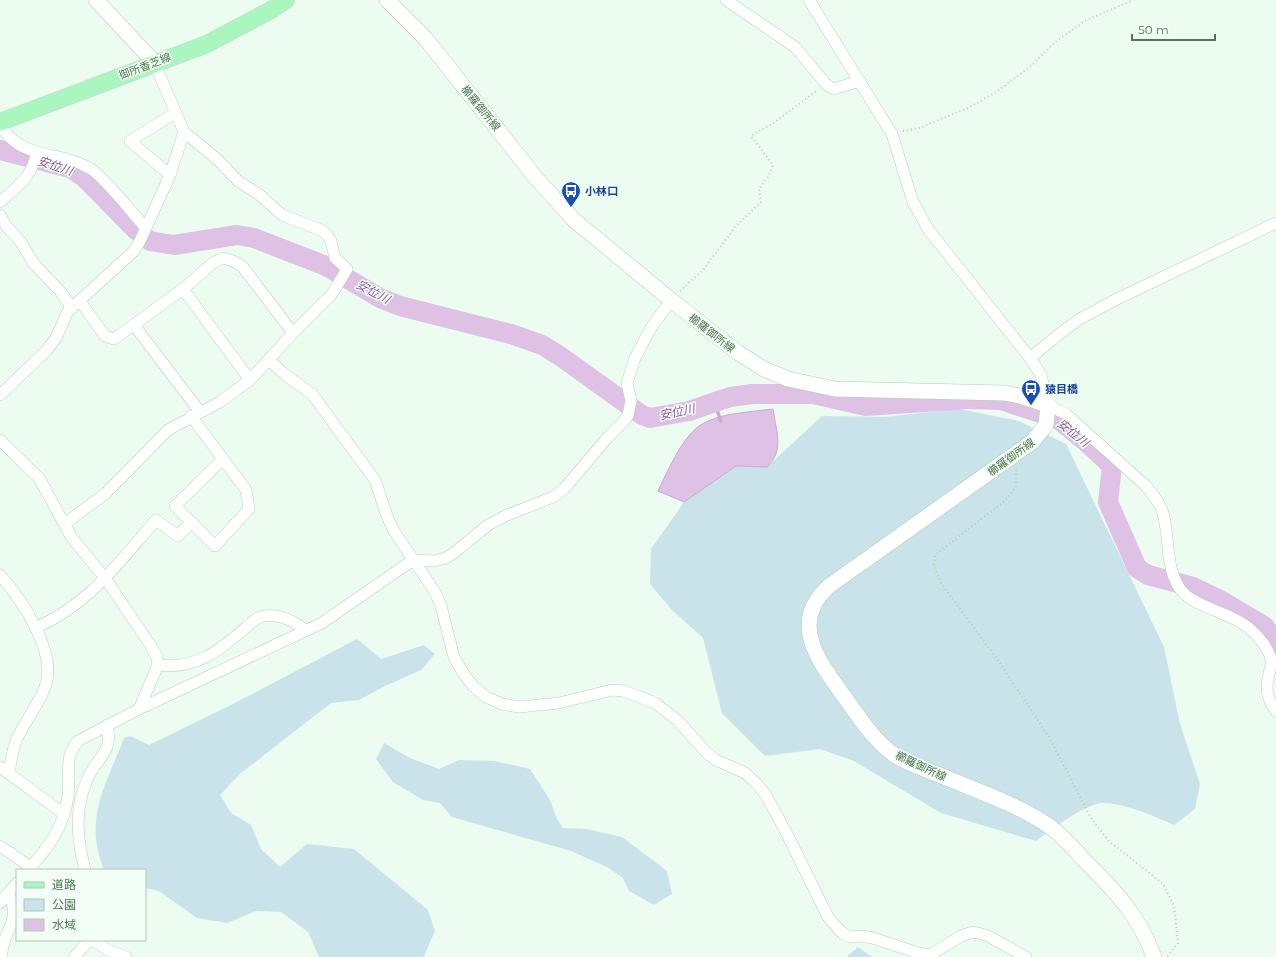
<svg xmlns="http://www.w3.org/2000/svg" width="1276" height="957" viewBox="0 0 1276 957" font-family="Montserrat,'Noto Sans JP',sans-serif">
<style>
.green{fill:#cae2e9}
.water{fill:#dec1e5;stroke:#cea8d6}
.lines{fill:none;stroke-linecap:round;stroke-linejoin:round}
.stream{stroke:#cea8d6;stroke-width:3.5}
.river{stroke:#dec1e5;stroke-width:20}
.minor-casing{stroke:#b4d1b7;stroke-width:12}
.secondary-casing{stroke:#afd1b2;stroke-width:16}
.primary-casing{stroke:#ced9ce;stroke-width:18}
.path{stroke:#a8d5aa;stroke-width:2;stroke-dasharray:1 3;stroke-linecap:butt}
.minor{stroke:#fff;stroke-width:11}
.secondary{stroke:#fff;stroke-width:15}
.primary{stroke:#a9f6bf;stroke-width:17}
.labels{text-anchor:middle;stroke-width:3;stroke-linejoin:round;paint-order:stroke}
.street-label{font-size:11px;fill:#4f7750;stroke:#f3fef6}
.transit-label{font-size:11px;font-weight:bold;fill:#164399;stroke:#f3fef6;text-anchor:start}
.water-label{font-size:12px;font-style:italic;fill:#90549d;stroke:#f3fef6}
</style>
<rect width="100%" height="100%" fill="#ecfcf0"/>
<g class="green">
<path d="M959,409l60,12 47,23 98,203 16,77 20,60 -5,25 -21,16c-20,-9 -49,-22 -72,-22 -17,1 -53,28 -66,38l-95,-28 -87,-52 -34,-12 -55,7 -43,-43 -19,-75 -31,-28 -22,-26 1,-35 33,-47 52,-36 31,1 55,-51 62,1z"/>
<path d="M357,639l24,20 43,-14 11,9 -14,16 -38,17 -24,13 -28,3 -90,70 -21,22 11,18 20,12 10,24 19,18 27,-23 47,5 74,61 7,21 -11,25 -2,1h-103l-11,-25 -27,-20 -25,-1 -29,12 -30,-5 -38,-27 -14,-3v-18h-41c-21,-53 2,-84 20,-132l6,-2 19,9 82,-40z"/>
<polygon points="384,743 410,758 439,769 459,760 494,761 530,769 550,800 557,819 563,828 586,829 622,837 667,871 672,894 654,905 629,891 623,878 607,867 571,851 452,817 440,803 423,800 393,782 376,759"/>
<polygon points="858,947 872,957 846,957"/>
</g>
<path class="water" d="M773,409c3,22 12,41 -6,58l-31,-1 -52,36 -26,-11c9,-19 24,-53 41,-65 18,-13 52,-14 74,-17z"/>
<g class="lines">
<polyline class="stream" points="714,402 721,421"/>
<polyline class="river" points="0,150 70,168 85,178 136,230 150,241 174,245 237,235 254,238 326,266 380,298 400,306 511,334 542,345 560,356 624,402 642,415 650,418 689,411 730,397 753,394 813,394 866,406 968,399 1001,400 1058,419 1084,440 1112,466 1108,502 1137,568 1148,575 1193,587 1222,601 1264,626 1276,643"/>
<g class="minor-casing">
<g id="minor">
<polyline points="726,0 795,47 826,84 833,89 860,81"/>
<path d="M809,0l83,134 21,68 15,27 102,129 11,17 7,30 18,9 80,72c7,9 16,19 18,31 5,23 2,47 14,69 13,22 52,25 72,43 8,7 19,20 21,30 1,5 -1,10 -2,15 -4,15 -2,25 7,37"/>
<path d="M0,124c21,38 59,25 91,45 15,10 41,44 55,59"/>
<polyline points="170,175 130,141 175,113"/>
<path d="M0,202c16,-14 35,-28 36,-50"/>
<polyline points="0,215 7,227 20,241 34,264 60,291 72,308"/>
<polyline points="183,289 250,380"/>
<polyline points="80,301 105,336 114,339 183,289 213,263 223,258 233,261 242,266 293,333"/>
<polyline points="134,325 200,412"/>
<polyline points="1030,358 1057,336 1078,320 1113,301 1276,223"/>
<polyline points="269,360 283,373 312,394 375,480 387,516 394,531 435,592 441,606 454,657 463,673 473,686 486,697 502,704 519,707 559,703 612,690 624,691 655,703 677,720 708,754 716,760 745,773 756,783 766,795 788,836 828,917 842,933 850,937 862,936 873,938 918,953 930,955 961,936 973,932 986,935 1026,957"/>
<polyline points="0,395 46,351 56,338 68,311 133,252 140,241 170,175 184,132"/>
<polyline points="191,416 246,490 249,509 215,546 175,506 223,459"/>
<polyline points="0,440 39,478 72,538 105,578 151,646 157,657 158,665 139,709"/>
<polyline points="64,524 105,494 168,430 220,402 250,380 293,333 332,294 347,269 335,258 331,241 327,235 321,230 282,215 261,196 238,181 218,160 184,132 154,62"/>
<path d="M0,575c22,25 58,78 45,112 -7,19 -21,35 -29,54 -4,10 -5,21 -7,32"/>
<path d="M35,628c55,-24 83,-65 121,-108l22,16 14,-14"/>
<path d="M158,665c44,6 68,-21 99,-47 18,-7 35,2 49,12"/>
<polyline points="0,767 64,814"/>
<polyline points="0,846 31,867"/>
<path d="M28,870c21,-23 36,-43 40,-74 3,-21 -5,-38 10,-55l61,-32 183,-86 91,-63 21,1 12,-3 9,-6 33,-27 17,-9 48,-19 11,-8 44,-52 16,-16 4,-6 3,-14 -4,-18 8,-25 16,-30 20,-28"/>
<path d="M85,870c-8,-32 -11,-59 2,-90 9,-23 27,-26 20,-55"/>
<polyline points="0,903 17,883"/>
<polyline points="92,940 108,950 126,957"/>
<path d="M2,957c-2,-24 22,-36 6,-63"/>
<polyline points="74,957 90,940"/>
</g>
</g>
<g class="secondary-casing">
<g id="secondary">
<polyline points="96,0 154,62"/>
<path d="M387,0l39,39 110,139 38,42 97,80 66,52 27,17 24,10 47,10 169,4 16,3 28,9 -2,20 -14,17 -203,144c-43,39 -7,79 19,116 13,18 26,38 45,52 13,9 29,14 44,20 38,16 78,29 112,52 13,9 24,22 35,34 31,31 55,55 70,97"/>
</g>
</g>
<g class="primary-casing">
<polyline id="primary" points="0,122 207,44 271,10 286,0"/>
</g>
<g class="path">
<polyline points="903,131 919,128 968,108 995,93 1031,66 1055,42 1085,21 1133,0"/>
<polyline points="680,291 703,270 736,226 761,202 759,189 768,177 773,165 751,136 775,122 818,90"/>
<polyline points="1016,470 1016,487 1006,500 935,555 934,565 941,583 997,659 1049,737 1092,820 1109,841 1163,884 1174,906 1178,943 1167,957"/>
</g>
<use href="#minor" class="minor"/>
<use href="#secondary" class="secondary"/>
<use href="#primary" class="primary"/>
</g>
<defs>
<g id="bus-pin" transform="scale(1)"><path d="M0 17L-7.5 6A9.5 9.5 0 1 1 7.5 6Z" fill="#1a4fb4" stroke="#f3fef6"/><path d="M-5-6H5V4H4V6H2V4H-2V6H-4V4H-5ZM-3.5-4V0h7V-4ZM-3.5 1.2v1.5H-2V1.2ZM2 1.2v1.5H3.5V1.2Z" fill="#fff"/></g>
</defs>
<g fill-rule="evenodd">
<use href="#bus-pin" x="571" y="191"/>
<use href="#bus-pin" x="1031" y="389"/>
</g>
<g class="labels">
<g class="street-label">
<text transform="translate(145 66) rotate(-21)" y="4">御所香芝線</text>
<text transform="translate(481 108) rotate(51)" y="4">櫛羅御所線</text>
<text transform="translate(712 333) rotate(38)" y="4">櫛羅御所線</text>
<text transform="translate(1011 457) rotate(-36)" y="4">櫛羅御所線</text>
<text transform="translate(921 766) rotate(25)" y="4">櫛羅御所線</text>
</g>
<g class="transit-label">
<text x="585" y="195">小林口</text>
<text x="1045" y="393">猿目橋</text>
</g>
<g class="water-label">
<text transform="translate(55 166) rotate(18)" y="4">安位川</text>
<text transform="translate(373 292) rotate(28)" y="4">安位川</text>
<text transform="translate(677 412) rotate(-12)" y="4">安位川</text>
<text transform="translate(1073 433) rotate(39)" y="4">安位川</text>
</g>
</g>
<rect x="16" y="869" width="130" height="72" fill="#f3fef6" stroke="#b1c8b4"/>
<rect x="24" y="882" width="20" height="6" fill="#a9f6bf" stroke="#b1c8b4"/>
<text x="52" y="889" font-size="12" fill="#4f7750">道路</text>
<rect x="24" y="899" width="20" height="12" fill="#cae2e9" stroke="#b1c8b4"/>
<text x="52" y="909" font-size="12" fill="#4f7750">公園</text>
<rect x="24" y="919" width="20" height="12" fill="#dec1e5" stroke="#b1c8b4"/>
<text x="52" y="929" font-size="12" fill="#4f7750">水域</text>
<path d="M1132 34v6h83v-6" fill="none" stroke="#4f7750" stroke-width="2"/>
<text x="1138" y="34" font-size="12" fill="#4f7750" stroke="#f3fef6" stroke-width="3" paint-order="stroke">50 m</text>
</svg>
